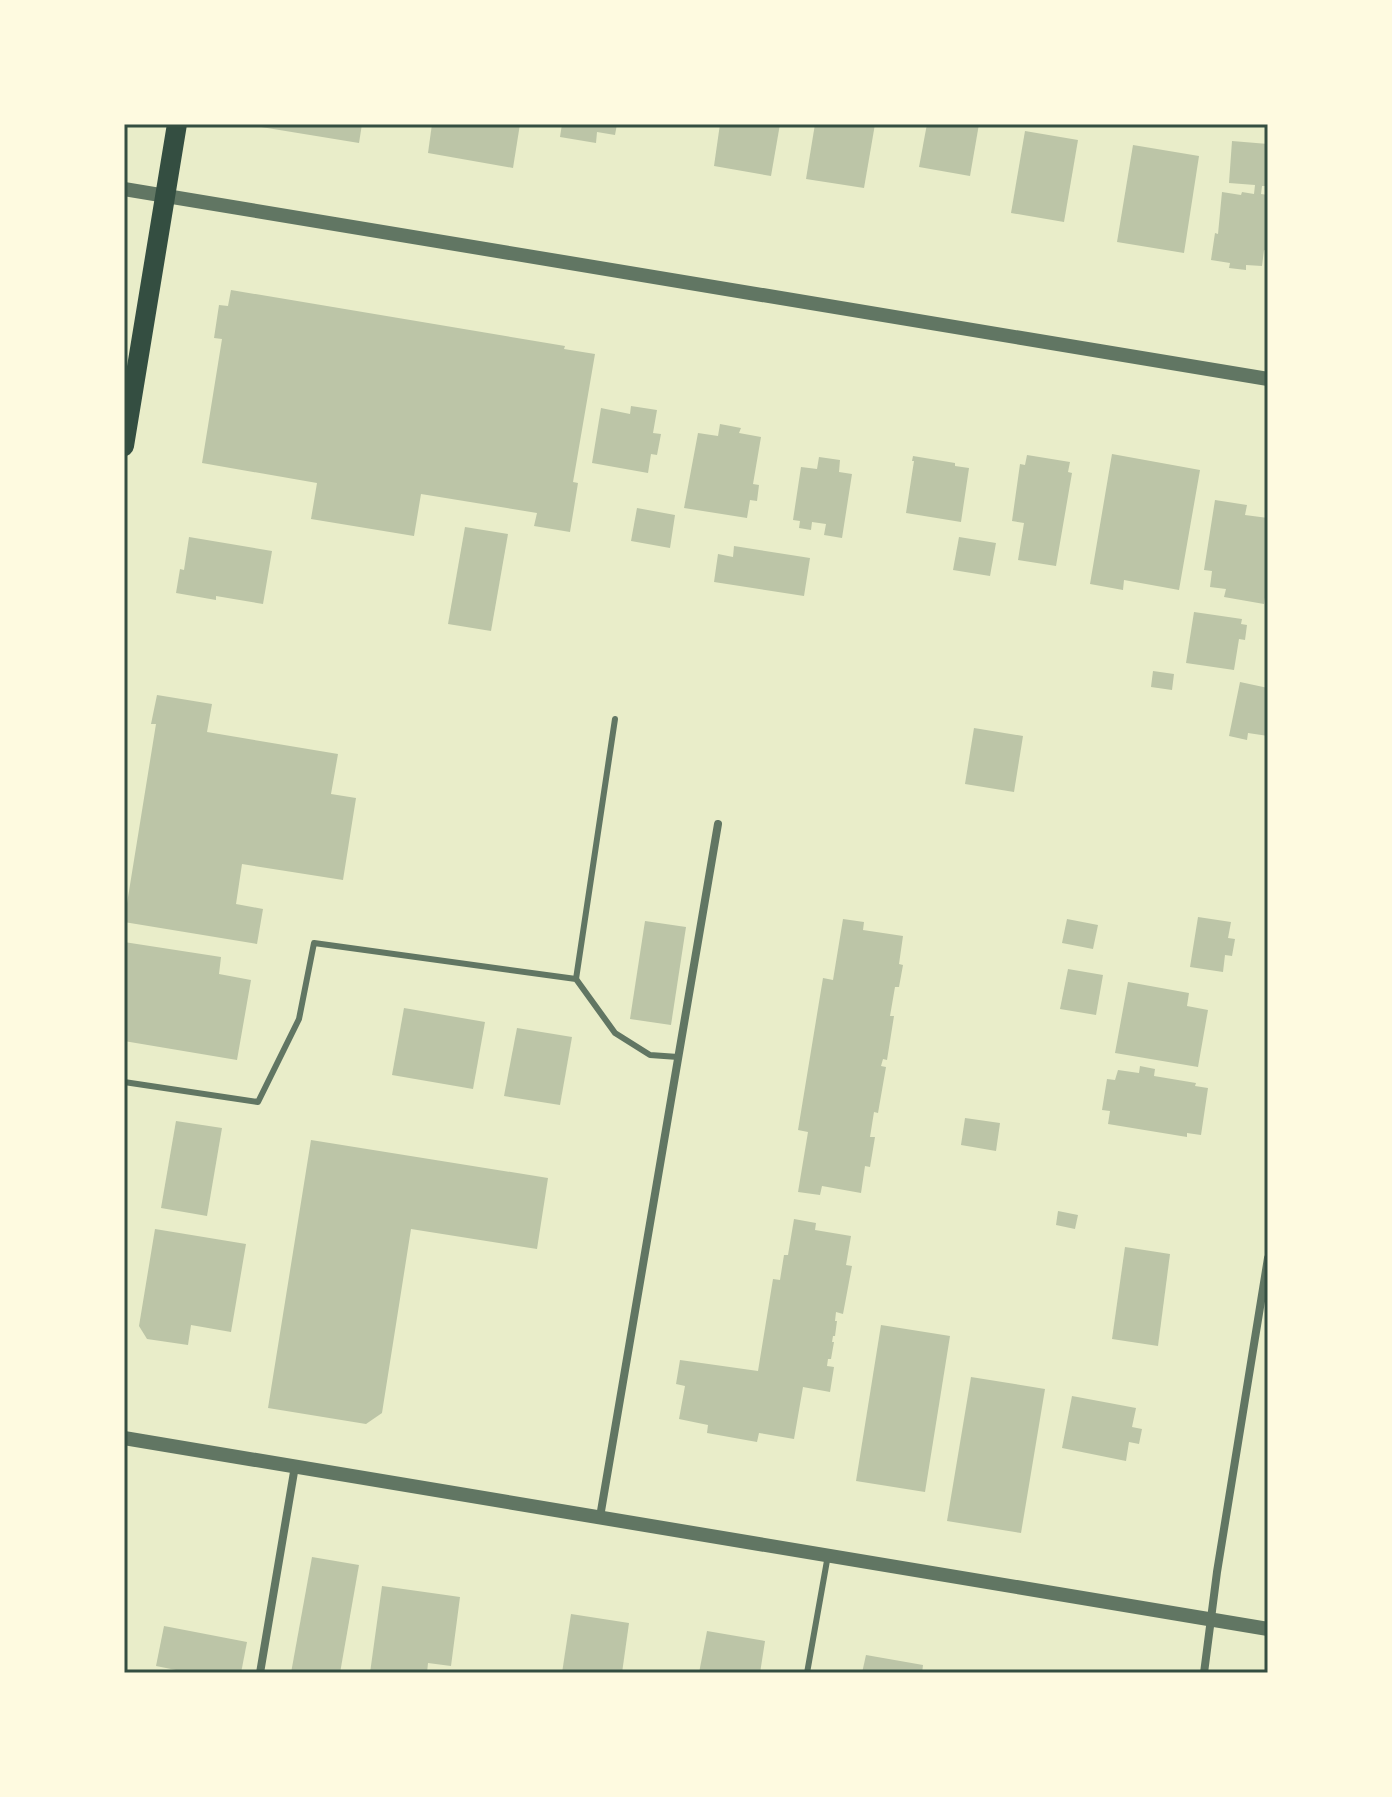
<svg xmlns="http://www.w3.org/2000/svg" width="1392" height="1797" viewBox="0 0 1392 1797" font-family="'Space Grotesk',sans-serif">
<style>
.building{fill:#bcc5a7}
.lines{fill:none;stroke-linecap:round;stroke-linejoin:round}
.service{stroke:#617663;stroke-width:6}
.minor{stroke:#617663;stroke-width:8}
.tertiary{stroke:#617663;stroke-width:14}
.primary{stroke:#344e41;stroke-width:20}
.neatline{fill:none;stroke:#344e41;stroke-width:3}
</style>
<rect width="100%" height="100%" fill="#e9edc9"/>
<g class="building">
<polygon points="255,124 362,124 359,143 255,126"/>
<polygon points="432,124 520,124 513,168 428,153"/>
<polygon points="562,124 617,124 615,135 597,132 596,143 560,137"/>
<polygon points="720,124 780,124 771,176 714,166"/>
<polygon points="815,124 875,124 864,188 806,179"/>
<polygon points="927,124 979,124 970,176 919,167"/>
<polygon points="1025,131 1078,140 1064,222 1011,213"/>
<polygon points="1232,141 1268,144 1266,186 1262,186 1261,194 1268,195 1268,251 1264,250 1262,266 1246,265 1246,270 1229,268 1230,263 1211,260 1215,233 1218,234 1222,192 1241,195 1242,192 1254,194 1255,185 1229,183"/>
<polygon points="1133,145 1199,156 1184,253 1117,242"/>
<polygon points="231,290 565,346 564,349 595,354 573,482 578,483 570,532 534,526 537,513 421,494 414,536 311,519 317,483 202,463 222,339 214,338 219,305 228,306"/>
<polygon points="631,406 657,410 653,433 661,434 657,455 651,454 648,473 592,463 601,408 630,414"/>
<polygon points="720,424 741,428 739,433 761,437 753,484 759,485 757,501 750,500 747,518 684,508 698,433 718,436"/>
<polygon points="1112,454 1200,470 1179,590 1124,580 1123,590 1090,584"/>
<polygon points="1027,455 1070,462 1068,472 1072,473 1056,566 1018,560 1024,523 1012,521 1020,464 1025,465"/>
<polygon points="913,456 955,463 955,466 969,468 961,522 906,513 914,461 912,461"/>
<polygon points="819,457 840,460 839,472 852,474 842,538 824,535 826,524 812,522 811,530 799,528 800,521 793,520 801,467 817,469"/>
<polygon points="1215,500 1247,505 1245,515 1268,518 1268,578 1264,604 1224,597 1226,589 1210,587 1212,571 1204,570"/>
<polygon points="637,508 675,515 670,548 631,541"/>
<polygon points="465,527 508,534 491,631 448,624"/>
<polygon points="189,537 272,551 263,604 216,596 216,600 176,593 180,569 184,570"/>
<polygon points="959,537 996,543 990,576 953,570"/>
<polygon points="734,546 810,558 804,596 714,582 718,554 733,557"/>
<polygon points="1194,612 1242,619 1241,624 1247,625 1245,640 1239,639 1234,670 1186,663"/>
<polygon points="1153,671 1174,674 1172,690 1151,687"/>
<polygon points="1240,682 1268,688 1268,736 1248,733 1247,740 1229,736"/>
<polygon points="157,695 212,704 207,732 338,754 331,794 356,798 343,880 242,864 236,904 263,909 257,944 124,922 156,724 151,724"/>
<polygon points="974,728 1023,736 1014,792 965,784"/>
<polygon points="1198,917 1231,922 1228,938 1235,939 1232,956 1225,955 1223,972 1190,967"/>
<polygon points="843,919 864,922 863,930 903,936 899,964 903,965 899,987 895,987 890,1016 894,1016 887,1060 883,1059 881,1066 886,1067 878,1113 874,1112 870,1137 875,1137 870,1167 865,1166 861,1193 822,1186 820,1195 798,1192 808,1132 798,1130 823,978 833,980"/>
<polygon points="1067,919 1098,925 1093,949 1062,943"/>
<polygon points="645,921 686,927 671,1025 630,1019"/>
<polygon points="124,942 221,957 219,974 251,980 237,1060 124,1041"/>
<polygon points="1068,969 1103,975 1096,1015 1060,1009"/>
<polygon points="1128,982 1189,993 1187,1006 1208,1010 1198,1067 1115,1053"/>
<polygon points="404,1008 485,1022 473,1089 392,1075"/>
<polygon points="517,1028 572,1037 560,1105 504,1096"/>
<polygon points="1140,1066 1155,1069 1154,1076 1196,1083 1195,1086 1208,1088 1201,1135 1187,1133 1187,1137 1108,1124 1110,1111 1102,1110 1107,1079 1115,1080 1118,1070 1139,1073"/>
<polygon points="965,1118 1000,1123 996,1151 961,1145"/>
<polygon points="176,1121 222,1128 207,1216 161,1208"/>
<polygon points="311,1140 548,1178 537,1249 411,1229 382,1413 366,1424 268,1408"/>
<polygon points="1058,1211 1078,1215 1075,1229 1056,1225"/>
<polygon points="794,1219 816,1223 815,1230 851,1236 846,1265 852,1266 843,1314 836,1312 835,1321 837,1321 835,1336 833,1336 832,1342 834,1342 831,1359 828,1359 827,1366 834,1367 830,1392 803,1387 794,1439 759,1433 757,1442 707,1433 708,1425 679,1419 685,1386 676,1384 680,1360 758,1371 773,1279 780,1280 784,1255 788,1255"/>
<polygon points="155,1229 246,1244 231,1332 191,1325 188,1345 147,1339 139,1326"/>
<polygon points="1125,1247 1170,1254 1158,1346 1112,1339"/>
<polygon points="881,1325 950,1336 925,1492 856,1481"/>
<polygon points="971,1377 1045,1389 1021,1533 947,1521"/>
<polygon points="1072,1396 1136,1408 1132,1427 1142,1429 1139,1444 1129,1442 1126,1461 1062,1448"/>
<polygon points="312,1557 359,1565 340,1673 291,1673"/>
<polygon points="382,1586 460,1597 451,1666 428,1663 427,1673 370,1673"/>
<polygon points="571,1614 629,1623 622,1673 562,1673"/>
<polygon points="164,1626 247,1642 241,1673 191,1673 156,1666"/>
<polygon points="707,1631 765,1641 760,1673 699,1673"/>
<polygon points="866,1655 923,1665 922,1673 862,1673"/>
</g>
<g class="lines">
<g class="service">
<polyline points="576,979 615,719"/>
<polyline points="124,1082 258,1102 299,1019 314,943 576,979 615,1033 650,1055 678,1057"/>
<polyline points="807,1673 828,1555"/>
</g>
<g class="minor">
<polyline points="600,1517 718,824"/>
<polyline points="260,1673 295,1466"/>
<polyline points="1204,1673 1217,1572 1268,1258"/>
</g>
<g class="tertiary">
<polyline points="124,189 1268,379"/>
<polyline points="124,1438 1268,1629"/>
</g>
<polyline class="primary" points="124,446 177,124"/>
</g>
<rect width="1392" height="1797" fill="none" stroke="#fefae0" stroke-width="252"/>
<rect x="126" y="126" width="1140" height="1545" class="neatline"/>
</svg>
